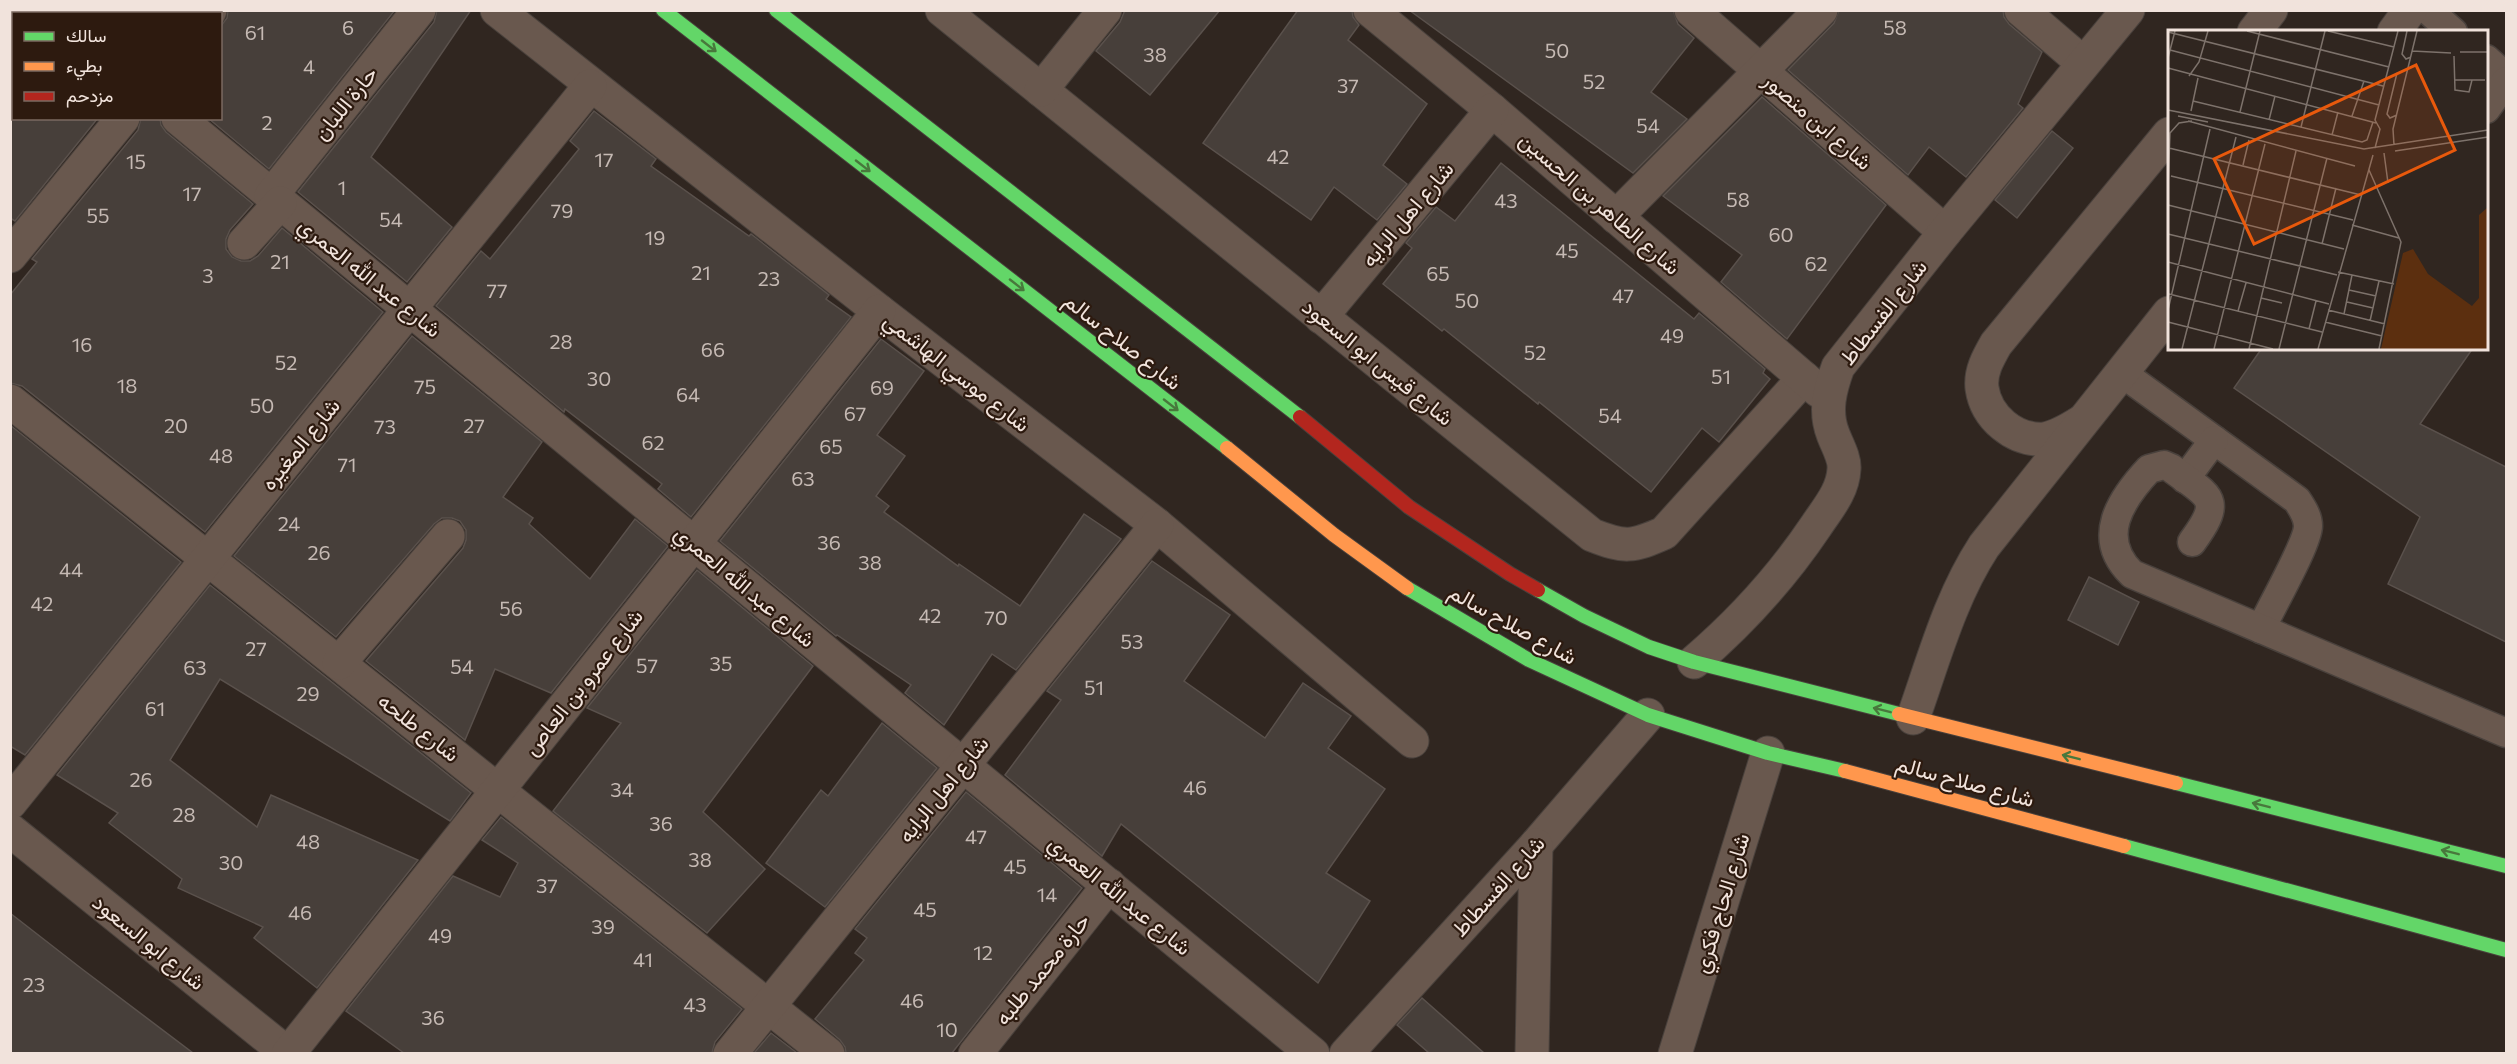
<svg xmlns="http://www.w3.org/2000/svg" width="2517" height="1064" viewBox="0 0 2517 1064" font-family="Commissioner,Vazirmatn,sans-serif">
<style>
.building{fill:#473f3a;stroke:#5a514c;stroke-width:1.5}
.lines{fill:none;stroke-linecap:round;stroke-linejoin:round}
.lane-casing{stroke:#49413c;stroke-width:31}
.street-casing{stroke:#49413c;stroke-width:35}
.fast-casing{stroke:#49413c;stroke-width:16}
.slow-casing{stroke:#49413c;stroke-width:16}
.jam-casing{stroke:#49413c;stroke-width:16}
.lane{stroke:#69584e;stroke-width:28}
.street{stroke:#69584e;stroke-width:33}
.fast{stroke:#63d668;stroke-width:14}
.slow{stroke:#ff974d;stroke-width:14}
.jam{stroke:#b3261e;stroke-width:14}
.oneway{stroke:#48783c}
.labels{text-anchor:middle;stroke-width:4.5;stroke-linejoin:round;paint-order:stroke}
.number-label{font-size:20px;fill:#c6bab4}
.street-label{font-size:22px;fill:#f1e3dc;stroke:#2d1a0f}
.inset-road{fill:none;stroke:#7d726b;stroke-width:1.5}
.view{fill:#e8590c;fill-opacity:0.15;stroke:#e8590c;stroke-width:3}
.inset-edge{fill:none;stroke:#f1e3dc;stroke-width:3}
</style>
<rect width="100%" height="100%" fill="#302620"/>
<g class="building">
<polygon points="228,10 395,10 269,169 208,118 220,118 220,27 227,18"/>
<polygon points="437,10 471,10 371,157 452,227 407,282 298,192 434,22"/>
<polygon points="1125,10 1220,10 1150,95 1096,51 1120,22"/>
<polygon points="1298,10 1352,10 1353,17 1359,25 1348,40 1427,104 1383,165 1407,184 1377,220 1334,187 1311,220 1203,143"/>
<polygon points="1409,10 1673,10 1678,24 1694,38 1651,92 1687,119 1633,173"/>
<polygon points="1839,10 2003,10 2004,17 2009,24 2042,52 2018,104 2023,108 1966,177 1929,147 1908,175 1788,70 1834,23"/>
<polygon points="1762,97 1886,205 1787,339 1721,282 1742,255 1663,196"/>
<polygon points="594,111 656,159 651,166 749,236 751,234 829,295 826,299 851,317 691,517 658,489 662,484 565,409 564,412 436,306 481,251 490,259 579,149 570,141"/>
<polygon points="10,118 98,118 15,221 10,218"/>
<polygon points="141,118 160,118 161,125 166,132 253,204 230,230 226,239 226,249 232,257 241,261 250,261 258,256 282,228 383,312 205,532 22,386 10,383 10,295 37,262 32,259 138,130"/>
<polygon points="2052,131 2073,148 2017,218 1995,200"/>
<polygon points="1501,163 1694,319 1699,313 1765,369 1763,373 1770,379 1719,442 1702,428 1651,492 1539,402 1538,404 1444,329 1442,331 1383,284 1412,248 1406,243 1436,207 1455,221"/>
<polygon points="412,336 542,442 503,497 533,518 529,524 590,579 635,519 668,546 551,693 495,669 465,740 366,661 463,548 466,540 466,530 460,521 452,518 442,518 434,524 336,637 234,556"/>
<polygon points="881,339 924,371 877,435 905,456 876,496 889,506 884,512 958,566 959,564 1020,606 1084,514 1121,539 1016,670 992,654 944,725 905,693 911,685 837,635 836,636 720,541"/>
<polygon points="2262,348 2473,348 2420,424 2506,467 2506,642 2388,584 2420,517 2234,388"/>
<polygon points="10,425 181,562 25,755 10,746"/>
<polygon points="1152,561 1230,615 1184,681 1265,738 1303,683 1351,716 1328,748 1385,789 1326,873 1370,901 1318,983 1121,824 1102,856 1005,775 1061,700 1047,691"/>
<polygon points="697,570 813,666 703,812 765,869 707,933 553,811 621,723 587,708"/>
<polygon points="2089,577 2139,602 2118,645 2068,620"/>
<polygon points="210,585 471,793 450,821 220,679 170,760 257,827 271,795 418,860 317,988 254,938 263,927 178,888 182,879 109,823 118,813 57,775"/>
<polygon points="882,723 937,768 825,907 766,863 821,790 828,796"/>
<polygon points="966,792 1082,888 952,1053 846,1053 845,1047 840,1040 815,1019 864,960 855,953 867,938 855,929"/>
<polygon points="501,817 742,1009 715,1042 712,1053 404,1053 346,1011 453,876 500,897 518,863 482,840"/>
<polygon points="10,913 82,969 193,1053 10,1053"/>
<polygon points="1422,998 1484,1053 1429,1053 1397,1025"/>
<polygon points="771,1033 797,1053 754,1053"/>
</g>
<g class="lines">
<g class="lane-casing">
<g id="lane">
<polyline points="2428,10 2453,32"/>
<polyline points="2486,59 2506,77"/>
<polyline points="2486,109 2506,81"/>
<path d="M2122,373l175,127c5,8 11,16 11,26 0,17 -38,83 -47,103"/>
<polyline points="2185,479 2214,440"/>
<path d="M2192,542c33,-45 17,-45 -21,-74l-7,-3 -15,4c-29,31 -54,69 -17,105l374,159"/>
</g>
</g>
<g class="street-casing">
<g id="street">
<polyline points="47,10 50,14"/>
<polyline points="497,10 879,311 1157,525 1412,741"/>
<path d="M942,10l650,525c33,13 40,12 72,-2l140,-155"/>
<polyline points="1370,10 1492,110 1819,391"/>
<polyline points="1691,10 1945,232"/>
<polyline points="2021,10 2083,63"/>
<polyline points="208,14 210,10"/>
<polyline points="2254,32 2271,10"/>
<polyline points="2394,32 2410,10"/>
<polyline points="1041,90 1105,10"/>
<polyline points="178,118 1313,1054"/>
<polyline points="271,196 419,10"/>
<polyline points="1616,217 1821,10"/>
<polyline points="244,243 280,203"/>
<polyline points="10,256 123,118"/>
<polyline points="1321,317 1492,110"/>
<polyline points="10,401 828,1054"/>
<path d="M2081,422c-11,7 -24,15 -37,17 -30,2 -58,-22 -62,-51 -2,-16 6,-30 14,-44l173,-210"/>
<path d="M1694,662c48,-41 87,-84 122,-136 12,-18 27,-35 28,-57 1,-11 -7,-24 -11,-35 -9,-23 -3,-45 5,-67l107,-135 183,-222"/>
<polyline points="339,663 448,536"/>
<path d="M1913,718c21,-59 37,-120 71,-172l185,-233"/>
<polyline points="10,803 590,86"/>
<polyline points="10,830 288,1054"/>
<polyline points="288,1054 879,311"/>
<polyline points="730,1054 1157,525"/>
<polyline points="975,1054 1109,885"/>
<polyline points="1346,1054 1536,845 1648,715"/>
<polyline points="1532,1054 1536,845"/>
<polyline points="1675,1054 1768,753"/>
</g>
</g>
<g class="fast-casing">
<g id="fast">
<polyline points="663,10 1227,448"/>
<polyline points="776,10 1300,417"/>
<polyline points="1407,588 1529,660 1648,715 1768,753 1845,771"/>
<polyline points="1538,590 1584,616 1649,647 1694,662 1899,714"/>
<polyline points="2176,783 2506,866"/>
<polyline points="2124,846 2506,950"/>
</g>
</g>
<g class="slow-casing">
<g id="slow">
<polyline points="1227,448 1334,535 1407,588"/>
<polyline points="1899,714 2176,783"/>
<polyline points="1845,771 2124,846"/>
</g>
</g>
<g class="jam-casing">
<polyline id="jam" points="1300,417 1409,507 1510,574 1538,590"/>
</g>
<use href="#lane" class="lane"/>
<use href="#street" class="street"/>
<use href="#fast" class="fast"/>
<use href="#slow" class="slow"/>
<use href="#jam" class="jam"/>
</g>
<defs><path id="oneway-shaft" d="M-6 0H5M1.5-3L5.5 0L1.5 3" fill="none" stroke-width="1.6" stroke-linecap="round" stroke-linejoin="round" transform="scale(1.5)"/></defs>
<g class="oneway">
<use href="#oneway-shaft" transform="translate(709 46) rotate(38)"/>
<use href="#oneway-shaft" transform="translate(863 166) rotate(38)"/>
<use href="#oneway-shaft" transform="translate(1017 285) rotate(38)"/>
<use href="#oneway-shaft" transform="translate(1171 405) rotate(38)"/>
<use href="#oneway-shaft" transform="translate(1882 710) rotate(-166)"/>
<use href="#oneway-shaft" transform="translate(2071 757) rotate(-166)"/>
<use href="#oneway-shaft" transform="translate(2261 805) rotate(-166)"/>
<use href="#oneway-shaft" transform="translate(2450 852) rotate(-166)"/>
</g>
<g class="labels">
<g class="number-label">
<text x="348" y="35">6</text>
<text x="1895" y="35">58</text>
<text x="255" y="40">61</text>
<text x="1557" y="58">50</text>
<text x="1155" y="62">38</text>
<text x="309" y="74">4</text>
<text x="1594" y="89">52</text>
<text x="1348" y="93">37</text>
<text x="267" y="130">2</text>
<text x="1648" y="133">54</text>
<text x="1278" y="164">42</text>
<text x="604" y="167">17</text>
<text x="136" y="169">15</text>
<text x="342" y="195">1</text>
<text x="192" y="201">17</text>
<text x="1738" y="207">58</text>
<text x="1506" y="208">43</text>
<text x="562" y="218">79</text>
<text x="98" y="223">55</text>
<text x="391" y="227">54</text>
<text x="1781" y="242">60</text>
<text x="655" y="245">19</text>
<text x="1567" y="258">45</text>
<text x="280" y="269">21</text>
<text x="1816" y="271">62</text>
<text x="701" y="280">21</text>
<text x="1438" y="281">65</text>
<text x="208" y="283">3</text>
<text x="769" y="286">23</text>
<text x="497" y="298">77</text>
<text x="1623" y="303">47</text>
<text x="1467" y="308">50</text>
<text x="1672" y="343">49</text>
<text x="561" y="349">28</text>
<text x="82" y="352">16</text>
<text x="713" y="357">66</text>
<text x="1535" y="360">52</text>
<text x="286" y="370">52</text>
<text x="1721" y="384">51</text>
<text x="599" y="386">30</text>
<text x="127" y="393">18</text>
<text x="425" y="394">75</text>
<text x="882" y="395">69</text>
<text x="688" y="402">64</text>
<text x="262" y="413">50</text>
<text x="855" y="421">67</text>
<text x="1610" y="423">54</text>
<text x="176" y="433">20</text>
<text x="474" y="433">27</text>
<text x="385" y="434">73</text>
<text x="653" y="450">62</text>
<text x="831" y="454">65</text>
<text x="221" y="463">48</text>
<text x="347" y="472">71</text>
<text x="803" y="486">63</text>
<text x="289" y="531">24</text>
<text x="829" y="550">36</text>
<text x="319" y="560">26</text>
<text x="870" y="570">38</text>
<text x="71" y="577">44</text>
<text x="42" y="611">42</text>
<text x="511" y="616">56</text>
<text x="930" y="623">42</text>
<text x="996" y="625">70</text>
<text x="1132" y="649">53</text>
<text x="256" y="656">27</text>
<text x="721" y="671">35</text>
<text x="647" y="673">57</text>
<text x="462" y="674">54</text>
<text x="195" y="675">63</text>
<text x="1094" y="695">51</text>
<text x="308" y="701">29</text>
<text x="155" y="716">61</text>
<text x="141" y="787">26</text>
<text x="1195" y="795">46</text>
<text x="622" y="797">34</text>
<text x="184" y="822">28</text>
<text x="661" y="831">36</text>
<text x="976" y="844">47</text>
<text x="308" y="849">48</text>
<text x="700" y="867">38</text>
<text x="231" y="870">30</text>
<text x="1015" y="874">45</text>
<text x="547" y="893">37</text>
<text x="1047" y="902">14</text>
<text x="925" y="917">45</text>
<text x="300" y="920">46</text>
<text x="603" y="934">39</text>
<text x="440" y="943">49</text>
<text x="983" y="960">12</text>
<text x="643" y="967">41</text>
<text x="34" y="992">23</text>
<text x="912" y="1008">46</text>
<text x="695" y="1012">43</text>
<text x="433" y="1025">36</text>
<text x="947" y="1037">10</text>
</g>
<g class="street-label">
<text transform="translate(345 103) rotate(-51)" y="8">حارة اللبان</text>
<text transform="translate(1818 121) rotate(41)" y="8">شارع ابن منصور</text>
<text transform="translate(1600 203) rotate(41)" y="8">شارع الطاهر بن الحسين</text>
<text transform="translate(1407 214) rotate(-50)" y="8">شارع اهل الرايه</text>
<text transform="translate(370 277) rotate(39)" y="8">شارع عبد الله العمري</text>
<text transform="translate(1883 312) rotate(-52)" y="8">شارع الفسطاط</text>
<text transform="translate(1123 341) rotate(38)" y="8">شارع صلاح سالم</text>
<text transform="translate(1378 362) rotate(39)" y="8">شارع قيس ابو السعود</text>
<text transform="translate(957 372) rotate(38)" y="8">شارع موسي الهاشمي</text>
<text transform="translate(300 444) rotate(-51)" y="8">شارع المغيره</text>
<text transform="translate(745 586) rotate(40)" y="8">شارع عبد الله العمري</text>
<text transform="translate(1513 624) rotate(29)" y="8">شارع صلاح سالم</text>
<text transform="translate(583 682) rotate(-52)" y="8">شارع عمرو بن العاص</text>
<text transform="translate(419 727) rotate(38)" y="8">شارع طلحه</text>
<text transform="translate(1965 781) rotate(15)" y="8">شارع صلاح سالم</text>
<text transform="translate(943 789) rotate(-51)" y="8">شارع اهل الرايه</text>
<text transform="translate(1498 886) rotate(-48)" y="8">شارع الفسطاط</text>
<text transform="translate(1120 895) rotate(39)" y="8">شارع عبد الله العمري</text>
<text transform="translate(1721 903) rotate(-73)" y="8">شارع الحاج فكري</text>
<text transform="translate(149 942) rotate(39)" y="8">شارع ابو السعود</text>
<text transform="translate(1042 969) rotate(-51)" y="8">حارة محمد طلبه</text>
</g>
</g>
<g transform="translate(2168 30)">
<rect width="320" height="320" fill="#302620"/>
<path d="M319,178v141h-106l22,-96 10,-4 15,25 44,32 7,-8v-83z" fill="#5c2f0f"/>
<path class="inset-road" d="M79,1l142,36M160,1l66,16M239,1l-5,23 4,5 5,-2M0,2l215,54M2,20l209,55M244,21l39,2M292,22h28M286,26l1,34 14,2 3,-12M0,28l7,-27M0,38l208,55M21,46l10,-14 9,-31M286,50h31M25,71l169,41 5,-2 6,-18M0,80l196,39 124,-19M23,81l7,-33M72,82l20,-81M229,85l-7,3 -3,-4 10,-41M10,86l30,6M184,86l12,-35M101,90l6,-24M20,91l167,45M133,97l24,-96M164,105l6,-23M226,115l-1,-16 24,-98M1,118l192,47M207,118l5,-19 -5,-9 23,-89M227,121l93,-14M216,123l4,30M75,135l6,-25M201,140l32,72 -22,107M3,146l182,44M0,158l2,-55 9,-10 13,-2M0,175l176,44M184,195l47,13M0,204l169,41M154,214l14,-56M0,232l161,42M170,242l56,12M181,260l27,6M1,264l153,38M93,268l21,5M179,272l26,6M0,280l42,-181M160,280l57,14M70,281l8,-28M176,284l8,-39M202,291l9,-40M0,292l105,27M157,292l57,14M141,299l7,-28M14,319l54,-212M46,319l51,-205M81,319l47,-198M111,319l48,-191M150,319l55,-194"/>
<path class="view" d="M248,35l39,85 -201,94 -40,-85z"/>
<rect width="320" height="320" class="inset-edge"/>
</g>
<rect width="2517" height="1064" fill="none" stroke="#f1e3dc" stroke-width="24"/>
<rect x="12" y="12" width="210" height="108" fill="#2d1a0f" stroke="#7b6a61" stroke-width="1.5"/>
<rect x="24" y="32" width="30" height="9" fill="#63d668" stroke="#7b6a61" stroke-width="1.5"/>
<text x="66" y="42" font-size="18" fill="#f1e3dc">سالك</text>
<rect x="24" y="62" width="30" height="9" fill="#ff974d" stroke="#7b6a61" stroke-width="1.5"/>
<text x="66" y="72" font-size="18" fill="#f1e3dc">بطيء</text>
<rect x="24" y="92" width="30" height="9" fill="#b3261e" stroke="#7b6a61" stroke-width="1.5"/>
<text x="66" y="102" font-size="18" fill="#f1e3dc">مزدحم</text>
</svg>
